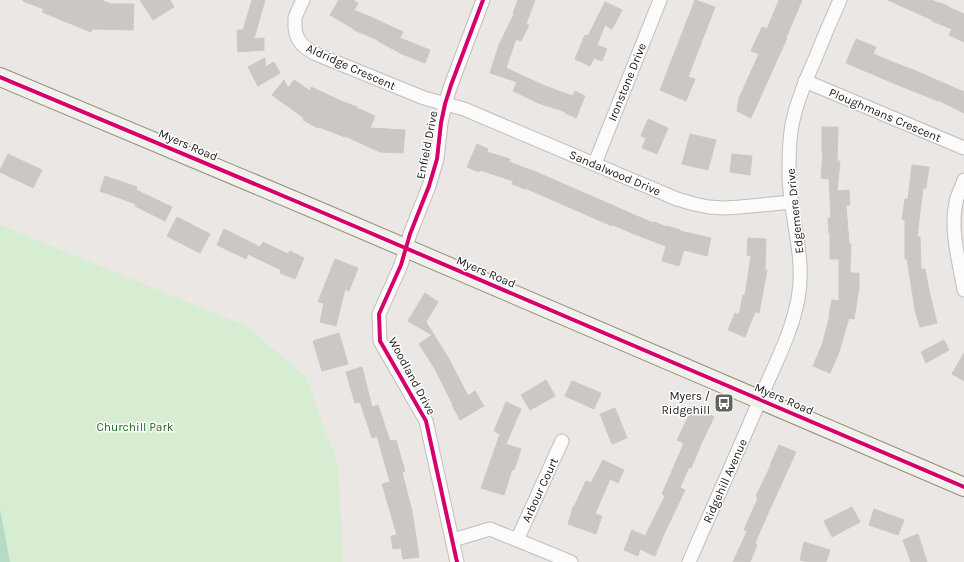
<svg xmlns="http://www.w3.org/2000/svg" width="964" height="562" viewBox="0 0 964 562" font-family="Karla,sans-serif">
<style>
.park{fill:#d6edd2}
.pitch{fill:#b5dbc6}
.building{fill:#cac7c5;stroke:#ccc8c6}
.lines{fill:none;stroke-linecap:round;stroke-linejoin:round}
.minor-casing{stroke:#bfbebc;stroke-width:15}
.secondary-casing{stroke:#91907f;stroke-width:20}
.minor{stroke:#fcfbfb;stroke-width:13}
.secondary{stroke:#f1f0ea;stroke-width:18}
.cycleway-casing{stroke:#fff;stroke-width:6}
.cycleway{stroke:#d6006c;stroke-width:4}
.labels{text-anchor:middle;stroke-width:3;stroke-linejoin:round;paint-order:stroke}
.street-label{font-size:12px;fill:#1b1b1b;stroke:#fff}
.poi-label{font-size:12px;fill:#1b1b1b;stroke:#fff;text-anchor:end}
.park-label{font-size:12px;fill:#1a6b18;stroke:#fff}
</style>
<rect width="100%" height="100%" fill="#eae7e4"/>
<polygon class="park" points="0,225 246,326 306,377 338,465 343,562 0,562"/>
<polygon class="pitch" points="0,509 10,562 0,562"/>
<g class="building">
<polygon points="23,0 101,0 111,4 134,4 133,30 92,29 91,32 42,12 44,9 23,1"/>
<polygon points="140,0 170,0 174,7 153,20"/>
<polygon points="252,0 265,0 254,39 264,38 264,50 238,52 237,30 243,30"/>
<polygon points="339,0 353,0 358,3 354,10 373,18 403,32 400,38 430,50 425,63 402,54 378,41 378,40 354,30 354,29 330,15"/>
<polygon points="518,0 535,0 526,24 529,25 521,41 516,39 506,68 545,86 573,96 575,91 585,96 576,118 565,113 566,112 538,103 513,91 517,82 490,73 499,45 514,14 513,13"/>
<polygon points="695,0 715,7 688,77 695,79 686,101 660,90"/>
<polygon points="779,0 802,0 786,38 787,38 751,118 737,111 739,98 759,54 751,51 762,27 767,29"/>
<polygon points="888,0 931,0 948,6 948,7 964,14 964,42 949,35 952,29 932,21 932,20"/>
<polygon points="605,2 622,10 612,29 605,25 597,45 607,49 602,61 594,58 590,66 575,59 585,35 588,36"/>
<polygon points="856,39 876,47 873,54 905,67 906,67 916,71 964,92 964,113 938,100 938,101 898,85 846,63"/>
<polygon points="265,58 265,67 274,62 280,73 258,86 248,67"/>
<polygon points="284,80 288,88 294,80 310,91 311,87 339,100 357,107 357,108 375,116 370,128 405,130 403,153 380,152 345,136 345,137 319,127 318,128 303,120 304,118 272,95"/>
<polygon points="648,119 668,128 657,154 642,148 646,138 641,136"/>
<polygon points="822,127 838,127 837,161 840,161 837,191 849,190 850,205 846,205 849,244 851,244 850,273 859,273 859,288 854,319 849,318 839,352 830,373 813,366 822,345 830,315 829,315 832,300 839,301 839,259 830,259 830,233 829,233 828,218 831,218 829,179 821,178 823,152 822,152"/>
<polygon points="690,134 716,140 708,170 682,164"/>
<polygon points="477,144 488,149 487,152 510,159 509,162 536,172 653,223 654,222 667,227 667,226 680,230 680,231 711,238 707,256 684,250 679,266 662,261 666,246 634,234 613,225 612,226 525,188 525,189 512,184 513,181 480,170 479,172 467,167"/>
<polygon points="8,154 42,170 33,188 0,172 0,170"/>
<polygon points="732,154 752,156 750,175 730,172"/>
<polygon points="912,165 929,167 926,188 923,188 917,237 920,237 921,269 925,269 929,291 937,323 920,327 915,310 907,259 905,259 905,220 902,219 905,199 908,199"/>
<polygon points="105,176 137,187 136,190 172,207 165,221 135,206 136,204 100,191"/>
<polygon points="177,217 210,234 200,253 167,236"/>
<polygon points="224,229 260,247 263,242 288,254 290,251 304,258 295,279 280,273 281,270 248,254 246,259 217,245"/>
<polygon points="748,238 766,239 765,270 767,270 759,313 755,312 745,337 728,330 735,313 739,315 743,295 745,295 751,256 747,255"/>
<polygon points="335,259 358,268 349,291 345,289 336,326 320,322 324,303 318,302"/>
<polygon points="425,293 438,302 426,322 449,359 468,396 475,391 484,406 460,420 452,405 453,405 435,369 419,344 432,335 408,321"/>
<polygon points="339,333 348,364 322,371 313,341"/>
<polygon points="944,340 949,350 926,363 921,352"/>
<polygon points="964,353 964,381 952,374"/>
<polygon points="362,367 372,407 378,405 390,441 396,440 405,471 402,472 412,511 419,557 403,559 401,548 393,549 391,536 397,535 382,484 390,482 377,436 372,438 360,402 355,403 346,372"/>
<polygon points="546,380 555,396 530,410 521,395"/>
<polygon points="572,381 601,393 594,409 565,396"/>
<polygon points="506,402 521,409 506,444 521,449 514,470 512,469 504,495 481,488 487,471 500,434 494,431"/>
<polygon points="693,407 714,417 702,442 691,468 689,467 680,488 685,490 664,534 655,556 640,549 638,556 624,550 632,530 645,536 665,496 662,494 684,443 677,440"/>
<polygon points="615,408 627,438 612,444 600,414"/>
<polygon points="779,445 796,452 769,511 755,543 757,545 750,562 733,562 747,531 744,530 758,498 756,496 771,465 770,465"/>
<polygon points="603,460 624,470 618,483 610,479 595,514 602,516 596,534 568,524 573,507 574,507 586,481 591,483"/>
<polygon points="852,507 860,522 832,537 824,521"/>
<polygon points="874,509 904,520 898,535 869,525"/>
<polygon points="918,534 927,562 911,562 903,540"/>
<polygon points="804,542 830,550 826,562 808,562 800,560"/>
</g>
<g class="lines">
<g class="minor-casing">
<g id="minor">
<path d="M303,0c-3,6 -6,12 -8,18 0,3 0,6 0,10 2,14 8,19 21,26l108,44 40,11 213,90 17,5 15,3 15,1 16,-1 52,-5"/>
<polyline points="805,81 964,148"/>
<polyline points="595,163 660,0"/>
<path d="M964,180c-2,6 -5,12 -7,18 -8,30 2,62 7,92"/>
<polyline points="453,540 490,529 571,562"/>
<polyline points="517,540 562,441"/>
<polyline points="457,562 426,421 380,341 379,314 401,265 410,234 429,186 437,159 441,123 445,104 451,85 483,0"/>
<path d="M689,562c25,-57 51,-115 75,-172 13,-30 28,-59 34,-91 8,-42 -8,-82 -9,-123 0,-20 0,-41 5,-60 5,-20 13,-39 21,-57 8,-20 16,-39 25,-59"/>
</g>
</g>
<g class="secondary-casing">
<polyline id="secondary" points="0,77 319,211 964,487"/>
</g>
<use href="#minor" class="minor"/>
<use href="#secondary" class="secondary"/>
<g class="cycleway-casing">
<g id="cycleway">
<polyline points="0,77 319,211 964,487"/>
<polyline points="457,562 426,421 380,341 379,314 401,265 410,234 429,186 437,159 441,123 445,104 451,85 483,0"/>
</g>
</g>
<use href="#cycleway" class="cycleway"/>
</g>
<defs>
<g id="bus-square" transform="scale(1)"><rect x="-9" y="-9" width="18" height="18" rx="4" fill="#636261" stroke="#fff"/><path d="M-5-6H5V4H4V6H2V4H-2V6H-4V4H-5ZM-3.5-4V0h7V-4ZM-3.5 1.2v1.5H-2V1.2ZM2 1.2v1.5H3.5V1.2Z" fill="#fff"/></g>
</defs>
<g fill-rule="evenodd">
<use href="#bus-square" x="724" y="403"/>
</g>
<g class="labels">
<g class="street-label">
<text transform="translate(351 67) rotate(24)" y="4">Aldridge Crescent</text>
<text transform="translate(627 82) rotate(-68)" y="4">Ironstone Drive</text>
<text transform="translate(885 115) rotate(23)" y="4">Ploughmans Crescent</text>
<text transform="translate(188 145) rotate(23)" y="4">Myers Road</text>
<text transform="translate(427 145) rotate(-79)" y="4">Enfield Drive</text>
<text transform="translate(615 173) rotate(23)" y="4">Sandalwood Drive</text>
<text transform="translate(795 211) rotate(-96)" y="4">Edgemere Drive</text>
<text transform="translate(486 272) rotate(23)" y="4">Myers Road</text>
<text transform="translate(412 376) rotate(62)" y="4">Woodland Drive</text>
<text transform="translate(784 399) rotate(23)" y="4">Myers Road</text>
<text transform="translate(725 481) rotate(-66)" y="4">Ridgehill Avenue</text>
<text transform="translate(540 490) rotate(-65)" y="4">Arbour Court</text>
</g>
<g class="poi-label">
<text x="710" y="400">Myers /<tspan x="710" dy="14">Ridgehill</tspan></text>
</g>
<g class="park-label">
<text x="135" y="431">Churchill Park</text>
</g>
</g>
</svg>
